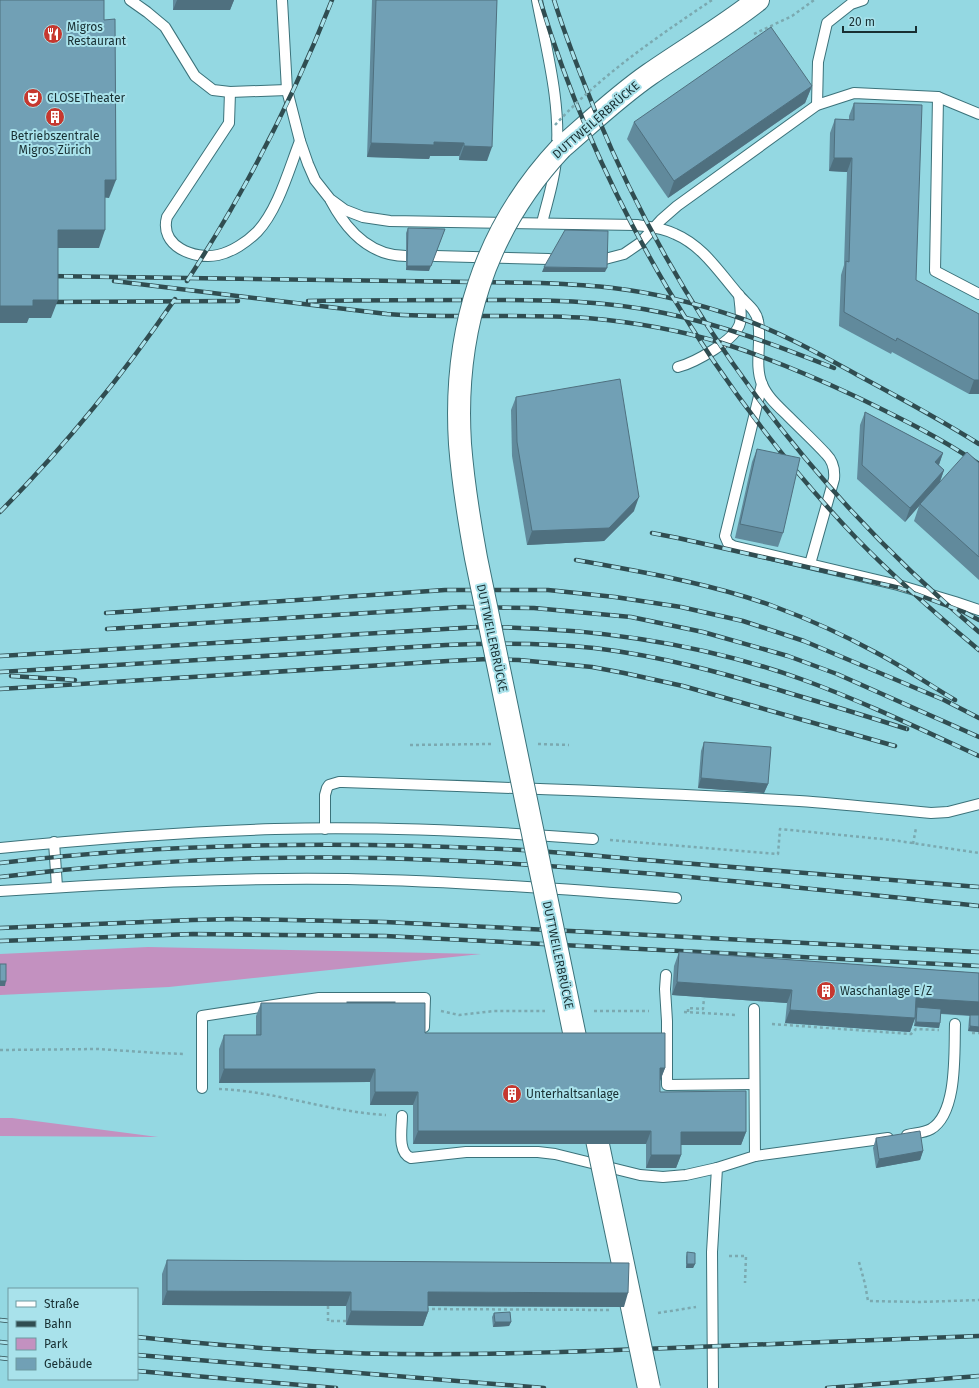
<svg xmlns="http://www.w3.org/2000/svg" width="979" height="1388" viewBox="0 0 979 1388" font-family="'Fira Sans',sans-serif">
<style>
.built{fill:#94d8e2;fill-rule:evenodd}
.green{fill:#c391c0}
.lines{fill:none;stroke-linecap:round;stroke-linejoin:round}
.lane-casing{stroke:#3b727a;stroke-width:12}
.secondary-casing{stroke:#3b727a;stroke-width:24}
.path{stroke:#7ba9b0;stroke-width:2.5;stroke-dasharray:3 3;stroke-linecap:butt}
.lane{stroke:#fff;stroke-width:10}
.secondary{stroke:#fff;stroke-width:22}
.rail-casing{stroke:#304d51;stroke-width:4.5}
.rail{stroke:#a9e2eb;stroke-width:3;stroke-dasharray:9;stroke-linecap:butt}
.secondary-bridge-casing{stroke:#3b727a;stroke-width:24;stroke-linecap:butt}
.path-bridge{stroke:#7ba9b0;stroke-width:2.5;stroke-dasharray:3 3;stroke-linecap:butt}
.secondary-bridge{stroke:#fff;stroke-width:22}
.wall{fill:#618a9c}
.shaded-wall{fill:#4f707f}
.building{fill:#71a0b5;stroke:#4f707f}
.labels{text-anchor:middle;stroke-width:4;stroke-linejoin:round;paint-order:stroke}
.poi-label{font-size:12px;fill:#182f32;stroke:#a9e2eb;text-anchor:start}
.street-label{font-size:12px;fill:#182f32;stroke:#a9e2eb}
</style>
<rect width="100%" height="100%" fill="#a9e2eb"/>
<path class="built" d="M0,0h979v1388h-979zM9,1289h128v90h-128z"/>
<g class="green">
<polygon points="148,947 481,954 169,987 0,995 0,954"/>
<polygon points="0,1118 12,1118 158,1137 0,1136"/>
</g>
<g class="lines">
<g class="lane-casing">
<g id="lane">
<polyline points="130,0 147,12 165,27 195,76 213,90 230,92 287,90"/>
<path d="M282,0l5,90 13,51 8,23 7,16 15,19 15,11 18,7 27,4 247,4c13,2 26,3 38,9 28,12 44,38 63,60 7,9 18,15 20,27 4,20 -4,44 4,63 5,13 17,23 27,33 12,12 25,24 37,37 7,7 9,15 8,25l-24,85"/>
<path d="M537,0c10,52 25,107 19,160 -2,22 -9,42 -14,63"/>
<path d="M230,92l-1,31 -62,94c-8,29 27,43 51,38 14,-3 29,-13 39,-23 21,-22 32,-63 43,-91"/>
<polyline points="938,97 935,271 979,294"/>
<polyline points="817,105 818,62 827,23 851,4 863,0"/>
<path d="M331,201c16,30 39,55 75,55"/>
<polyline points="435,256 549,259"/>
<polyline points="605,259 624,254 640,243 661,220 677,206 817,105 854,93 938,97 979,114"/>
<path d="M678,367c16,-4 58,-27 62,-44 2,-8 0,-19 -1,-28"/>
<polyline points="762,384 725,536 728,543 733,546 898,585 955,602 979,610"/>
<path d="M325,829v-34l2,-7 2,-3 10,-3c153,5 307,10 460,19 44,3 88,8 132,12l17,-1 31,-8"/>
<polyline points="54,842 57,887"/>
<path d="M0,848c91,-9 183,-16 275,-19 106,-3 212,2 318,10"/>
<path d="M0,891c115,-7 231,-14 347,-12 110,2 219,10 329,19"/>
<polyline points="666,975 665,989 667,1021 667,1085 754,1084"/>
<polyline points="202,1088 202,1016 319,998 425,998 424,1027"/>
<path d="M402,1116c0,12 -5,37 9,42l55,-6h72l17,2 85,21 23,2 23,-2 31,-7"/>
<path d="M907,1135c8,-2 17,-2 24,-6 27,-16 23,-78 24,-105"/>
<polyline points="755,1156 888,1138"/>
<polyline points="713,1388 712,1252 717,1168 755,1156 754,1009"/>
</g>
</g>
<g class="secondary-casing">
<path id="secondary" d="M561,148c29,-25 57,-52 89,-74 36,-25 74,-47 108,-74"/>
</g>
<g class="path">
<polyline points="754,34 792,16 814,0"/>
<polyline points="538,744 569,745"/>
<polyline points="410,745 491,744"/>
<polyline points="610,840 778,854 780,829 892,840 979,853"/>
<polyline points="913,844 916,828"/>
<polyline points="441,1011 459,1015 494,1011 545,1011"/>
<polyline points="594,1011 649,1011"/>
<polyline points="684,1012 737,1015"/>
<polyline points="688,1012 688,1008 703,1009 704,998"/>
<polyline points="772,1024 911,1034 916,1029 939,1030"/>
<polyline points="972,1033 979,1033"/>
<polyline points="0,1050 98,1049 158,1053 185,1054"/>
<path d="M219,1089c56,2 110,23 167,26"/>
<polyline points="729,1256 746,1256 745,1283"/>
<polyline points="859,1262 865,1284 868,1301 920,1302 979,1300"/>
<polyline points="328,1306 328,1321 346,1321"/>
<polyline points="426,1309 610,1310"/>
<polyline points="658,1313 696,1307"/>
</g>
<use href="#lane" class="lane"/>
<use href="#secondary" class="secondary"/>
<g class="rail-casing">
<g id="rail">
<path d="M540,0c61,201 173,388 318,540 38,39 79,75 121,110"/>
<path d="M554,0c12,38 27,76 42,113 83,202 216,379 383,519"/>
<path d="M46,276l495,7c24,1 48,2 72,5 43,5 86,16 127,30 43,15 83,38 123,60 39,21 78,42 116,66"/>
<path d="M114,281l273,33c67,5 134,-1 200,4 46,4 92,12 135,25 47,15 92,34 137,55 41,20 82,40 120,66"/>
<path d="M187,281c58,-89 106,-182 145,-281"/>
<path d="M308,301c53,-1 107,-1 160,-1 66,0 131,-1 196,13 59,12 114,33 170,55"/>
<polyline points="46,302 238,301"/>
<path d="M0,512c65,-66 123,-137 175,-213"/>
<polyline points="652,533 678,538 900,588 964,612 979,620"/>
<path d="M576,560c66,12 133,23 197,46 35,13 69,28 102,46 27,14 53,32 80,48"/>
<polyline points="106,613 445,590 548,590 615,597 681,607 743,621 804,641 944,700 979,718"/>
<polyline points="107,629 463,607 534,608 631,617 703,632 788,656 837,674 979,737"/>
<path d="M0,656l478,-29c110,0 219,15 323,52 61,22 119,50 178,77"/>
<path d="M0,672l446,-27c49,-2 99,-2 148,3 68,8 133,26 198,46 38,11 77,23 115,35"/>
<polyline points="11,676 75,680"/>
<polyline points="0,689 448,661 488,659 519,660 592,667 624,673 683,686 895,746"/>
<path d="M0,863c166,-20 335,-22 502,-14 48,2 95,7 143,11 111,9 222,19 334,27"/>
<path d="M0,877c145,-18 293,-23 438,-17 181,7 361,28 541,46"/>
<polyline points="0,928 192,920 236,919 385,922 591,932 979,952"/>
<polyline points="0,941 193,934 385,936 979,966"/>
<polyline points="0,1320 9,1321"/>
<path d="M137,1337c87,9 174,16 262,17 99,1 198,-3 296,-7 95,-4 189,-7 284,-11"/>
<polyline points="0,1342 9,1343"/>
<polyline points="137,1355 544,1388"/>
<polyline points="0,1358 9,1359"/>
<polyline points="137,1371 336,1388"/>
<polyline points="827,1388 979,1376"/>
</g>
</g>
<use href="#rail" class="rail"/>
<g class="secondary-bridge-casing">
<g id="secondary-bridge">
<path d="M561,148c-77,82 -108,184 -101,296 3,38 9,76 16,114l104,503"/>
<polyline points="592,1116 649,1388"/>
</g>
</g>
<path class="path-bridge" d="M555,125c46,-50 102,-88 157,-125"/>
<use href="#secondary-bridge" class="secondary-bridge"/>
</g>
<g class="wall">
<polygon points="173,0 234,0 230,10 173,10"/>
<polygon points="372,0 497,0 487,161 459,160 459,156 430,156 429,159 367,157"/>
<polygon points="812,86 805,103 668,198 627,139 634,122"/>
<polygon points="854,103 916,280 979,314 979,394 969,394 892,352 891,354 839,326 841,275 844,265 847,172 829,171 830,133 835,119 849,120 849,116"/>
<polygon points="408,228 429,271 406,270 406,233"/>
<polygon points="516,397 634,511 604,541 527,545 512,456 511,410"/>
<polygon points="865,412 943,453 939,465 944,470 940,482 979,463 979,580 914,521 919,506 905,522 857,479 860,425"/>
<polygon points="757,449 783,533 778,547 735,538 752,462"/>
<polygon points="704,742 768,784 764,793 698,788 701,751"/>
<polygon points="679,952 979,973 979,1032 968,1031 969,1019 970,1016 941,1014 939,1028 914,1026 915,1018 910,1032 785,1023 787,1003 672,995 674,966"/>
<polygon points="261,1003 425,1033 665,1068 660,1081 660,1092 746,1132 741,1145 681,1145 681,1155 676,1168 646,1168 646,1144 413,1144 413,1105 370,1105 370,1082 219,1083 219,1049 224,1035 256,1035 256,1016"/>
<polygon points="876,1138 923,1151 920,1160 876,1168 873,1148"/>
<polygon points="687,1252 695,1264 693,1268 686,1268 686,1257"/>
<polygon points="167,1260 624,1307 428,1306 428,1312 423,1326 346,1325 346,1306 162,1305 162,1274"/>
<polygon points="494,1313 511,1322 509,1326 493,1327 492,1317"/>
</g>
<g class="shaded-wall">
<polygon points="177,0 234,0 230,10 173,10"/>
<polygon points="812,86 805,103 668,198 674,181"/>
<polygon points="434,142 464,143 459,156 430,156 429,159 367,157 371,143"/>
<polygon points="464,146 492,147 487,161 459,160"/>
<polygon points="834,158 852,158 847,172 829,171"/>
<polygon points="105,180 116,180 109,198 99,197"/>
<polygon points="445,229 429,271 406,270 407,266"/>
<polygon points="58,230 105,230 99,248 51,248"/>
<polygon points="544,267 607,268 605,272 542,272"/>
<polygon points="33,300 58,300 51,318 29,318 27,323 0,323 0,306"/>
<polygon points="974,380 979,380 979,394 969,394"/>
<polygon points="943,453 938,467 935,462"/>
<polygon points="944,470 939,484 920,504 919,506 905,522 910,508"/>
<polygon points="639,497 634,511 604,541 527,545 532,531"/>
<polygon points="701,778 768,784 764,793 698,788"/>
<polygon points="0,981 6,981 5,986 0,986"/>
<polygon points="677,982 792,990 787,1003 672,995"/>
<polygon points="916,998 979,1002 979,1016 917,1012 917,1007 915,1012"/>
<polygon points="790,1010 915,1018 910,1032 785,1023"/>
<polygon points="916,1022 940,1023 939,1028 914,1026"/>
<polygon points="970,1026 979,1027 979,1032 968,1031"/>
<polygon points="660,1068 665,1068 660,1081"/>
<polygon points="224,1069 375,1069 370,1082 219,1083"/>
<polygon points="375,1092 418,1092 413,1105 370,1105"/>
<polygon points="418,1131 651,1131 646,1144 413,1144"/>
<polygon points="681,1132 746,1132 741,1145 676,1145"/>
<polygon points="923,1151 920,1160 876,1168 879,1159"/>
<polygon points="651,1155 681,1155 676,1168 646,1168"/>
<polygon points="687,1264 695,1264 693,1268 686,1268"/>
<polygon points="167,1291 351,1292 346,1306 162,1305"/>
<polygon points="428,1292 628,1293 624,1307 423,1306"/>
<polygon points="351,1311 428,1312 423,1326 346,1325"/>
<polygon points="495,1322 511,1322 509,1326 493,1327"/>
</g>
<g class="building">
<polygon points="0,0 104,0 104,20 115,19 116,180 105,180 105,230 58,230 58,300 33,300 33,306 0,306"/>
<polygon points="376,0 497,0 492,147 464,146 464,143 434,142 434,145 371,143"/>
<polygon points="771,27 812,86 674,181 634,122"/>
<polygon points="854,103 922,105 916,280 979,314 979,380 974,380 897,338 896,341 844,312 846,261 849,262 852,158 834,158 835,119 854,120"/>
<polygon points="408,228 445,229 431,266 407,266"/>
<polygon points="565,230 608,231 607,268 544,267"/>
<polygon points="620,379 639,497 609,528 532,531 517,442 516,397"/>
<polygon points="865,412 943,453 935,462 944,470 910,508 862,465"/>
<polygon points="757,449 800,458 783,533 740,524"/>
<polygon points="967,452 979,463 979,557 920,504"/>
<polygon points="704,742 771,747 768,784 701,778"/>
<polygon points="679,952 979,973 979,1002 916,998 915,1018 790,1010 792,990 677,982"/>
<rect x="0" y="964" width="6" height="17"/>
<rect x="347" y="1002" width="48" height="1"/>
<polygon points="261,1003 425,1003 425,1033 665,1033 665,1068 660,1068 660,1092 746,1091 746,1132 681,1132 681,1155 651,1155 651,1131 418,1131 418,1092 375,1092 375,1069 224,1069 224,1035 261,1035"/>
<polygon points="917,1007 941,1009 940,1023 916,1022"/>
<polygon points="970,1015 979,1015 979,1027 970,1026"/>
<polygon points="920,1131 923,1151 879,1159 876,1138"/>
<polygon points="687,1252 695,1253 695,1264 687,1264"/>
<polygon points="167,1260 629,1263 628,1293 428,1292 428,1312 351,1311 351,1292 167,1291"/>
<polygon points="510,1312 511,1322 495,1322 494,1313"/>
</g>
<defs>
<g id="restaurant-disc" transform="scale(1)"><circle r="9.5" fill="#c6382f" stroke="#a9e2eb"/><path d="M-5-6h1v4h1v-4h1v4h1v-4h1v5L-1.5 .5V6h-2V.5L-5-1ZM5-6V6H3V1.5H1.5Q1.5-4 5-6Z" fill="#fff"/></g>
<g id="theatre-disc" transform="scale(1)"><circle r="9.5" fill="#c6382f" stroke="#a9e2eb"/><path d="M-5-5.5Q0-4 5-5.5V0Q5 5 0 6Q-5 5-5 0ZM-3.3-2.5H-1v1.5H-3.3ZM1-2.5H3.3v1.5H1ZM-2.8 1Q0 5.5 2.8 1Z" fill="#fff"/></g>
<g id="building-disc" transform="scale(1)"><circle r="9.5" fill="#c6382f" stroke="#a9e2eb"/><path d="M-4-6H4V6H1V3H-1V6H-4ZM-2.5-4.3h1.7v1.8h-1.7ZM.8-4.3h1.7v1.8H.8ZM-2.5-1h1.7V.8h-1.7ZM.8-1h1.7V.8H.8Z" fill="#fff"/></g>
</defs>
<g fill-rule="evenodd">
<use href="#restaurant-disc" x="53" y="34"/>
<use href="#theatre-disc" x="33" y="98"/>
<use href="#building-disc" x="55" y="117"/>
<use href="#building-disc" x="826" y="991"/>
<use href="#building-disc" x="512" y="1094"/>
</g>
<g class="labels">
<g class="poi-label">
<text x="67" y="31">Migros<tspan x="67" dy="14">Restaurant</tspan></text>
<text x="47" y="102">CLOSE Theater</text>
<text x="55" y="140" text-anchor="middle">Betriebszentrale<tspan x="55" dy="14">Migros Zürich</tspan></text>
<text x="840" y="995">Waschanlage E/Z</text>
<text x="526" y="1098">Unterhaltsanlage</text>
</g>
<g class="street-label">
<text transform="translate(596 120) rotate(-41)" y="4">DUTTWEILERBRÜCKE</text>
<text transform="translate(492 638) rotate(78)" y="4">DUTTWEILERBRÜCKE</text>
<text transform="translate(558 955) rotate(78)" y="4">DUTTWEILERBRÜCKE</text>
</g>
</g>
<rect x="8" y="1288" width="130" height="92" fill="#a9e2eb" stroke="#6f9aa1"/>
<rect x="16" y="1301" width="20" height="6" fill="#ffffff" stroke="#6f9aa1"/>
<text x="44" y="1308" font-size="12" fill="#182f32">Straße</text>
<rect x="16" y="1321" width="20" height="6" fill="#304d51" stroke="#6f9aa1"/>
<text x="44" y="1328" font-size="12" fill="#182f32">Bahn</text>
<rect x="16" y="1338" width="20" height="12" fill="#c391c0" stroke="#6f9aa1"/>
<text x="44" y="1348" font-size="12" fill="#182f32">Park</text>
<rect x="16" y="1358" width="20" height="12" fill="#71a0b5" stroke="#6f9aa1"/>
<text x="44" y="1368" font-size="12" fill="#182f32">Gebäude</text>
<path d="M843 26v6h73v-6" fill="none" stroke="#182f32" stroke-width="2"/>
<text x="849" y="26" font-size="12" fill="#182f32" stroke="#a9e2eb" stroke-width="3" paint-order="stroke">20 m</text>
</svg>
